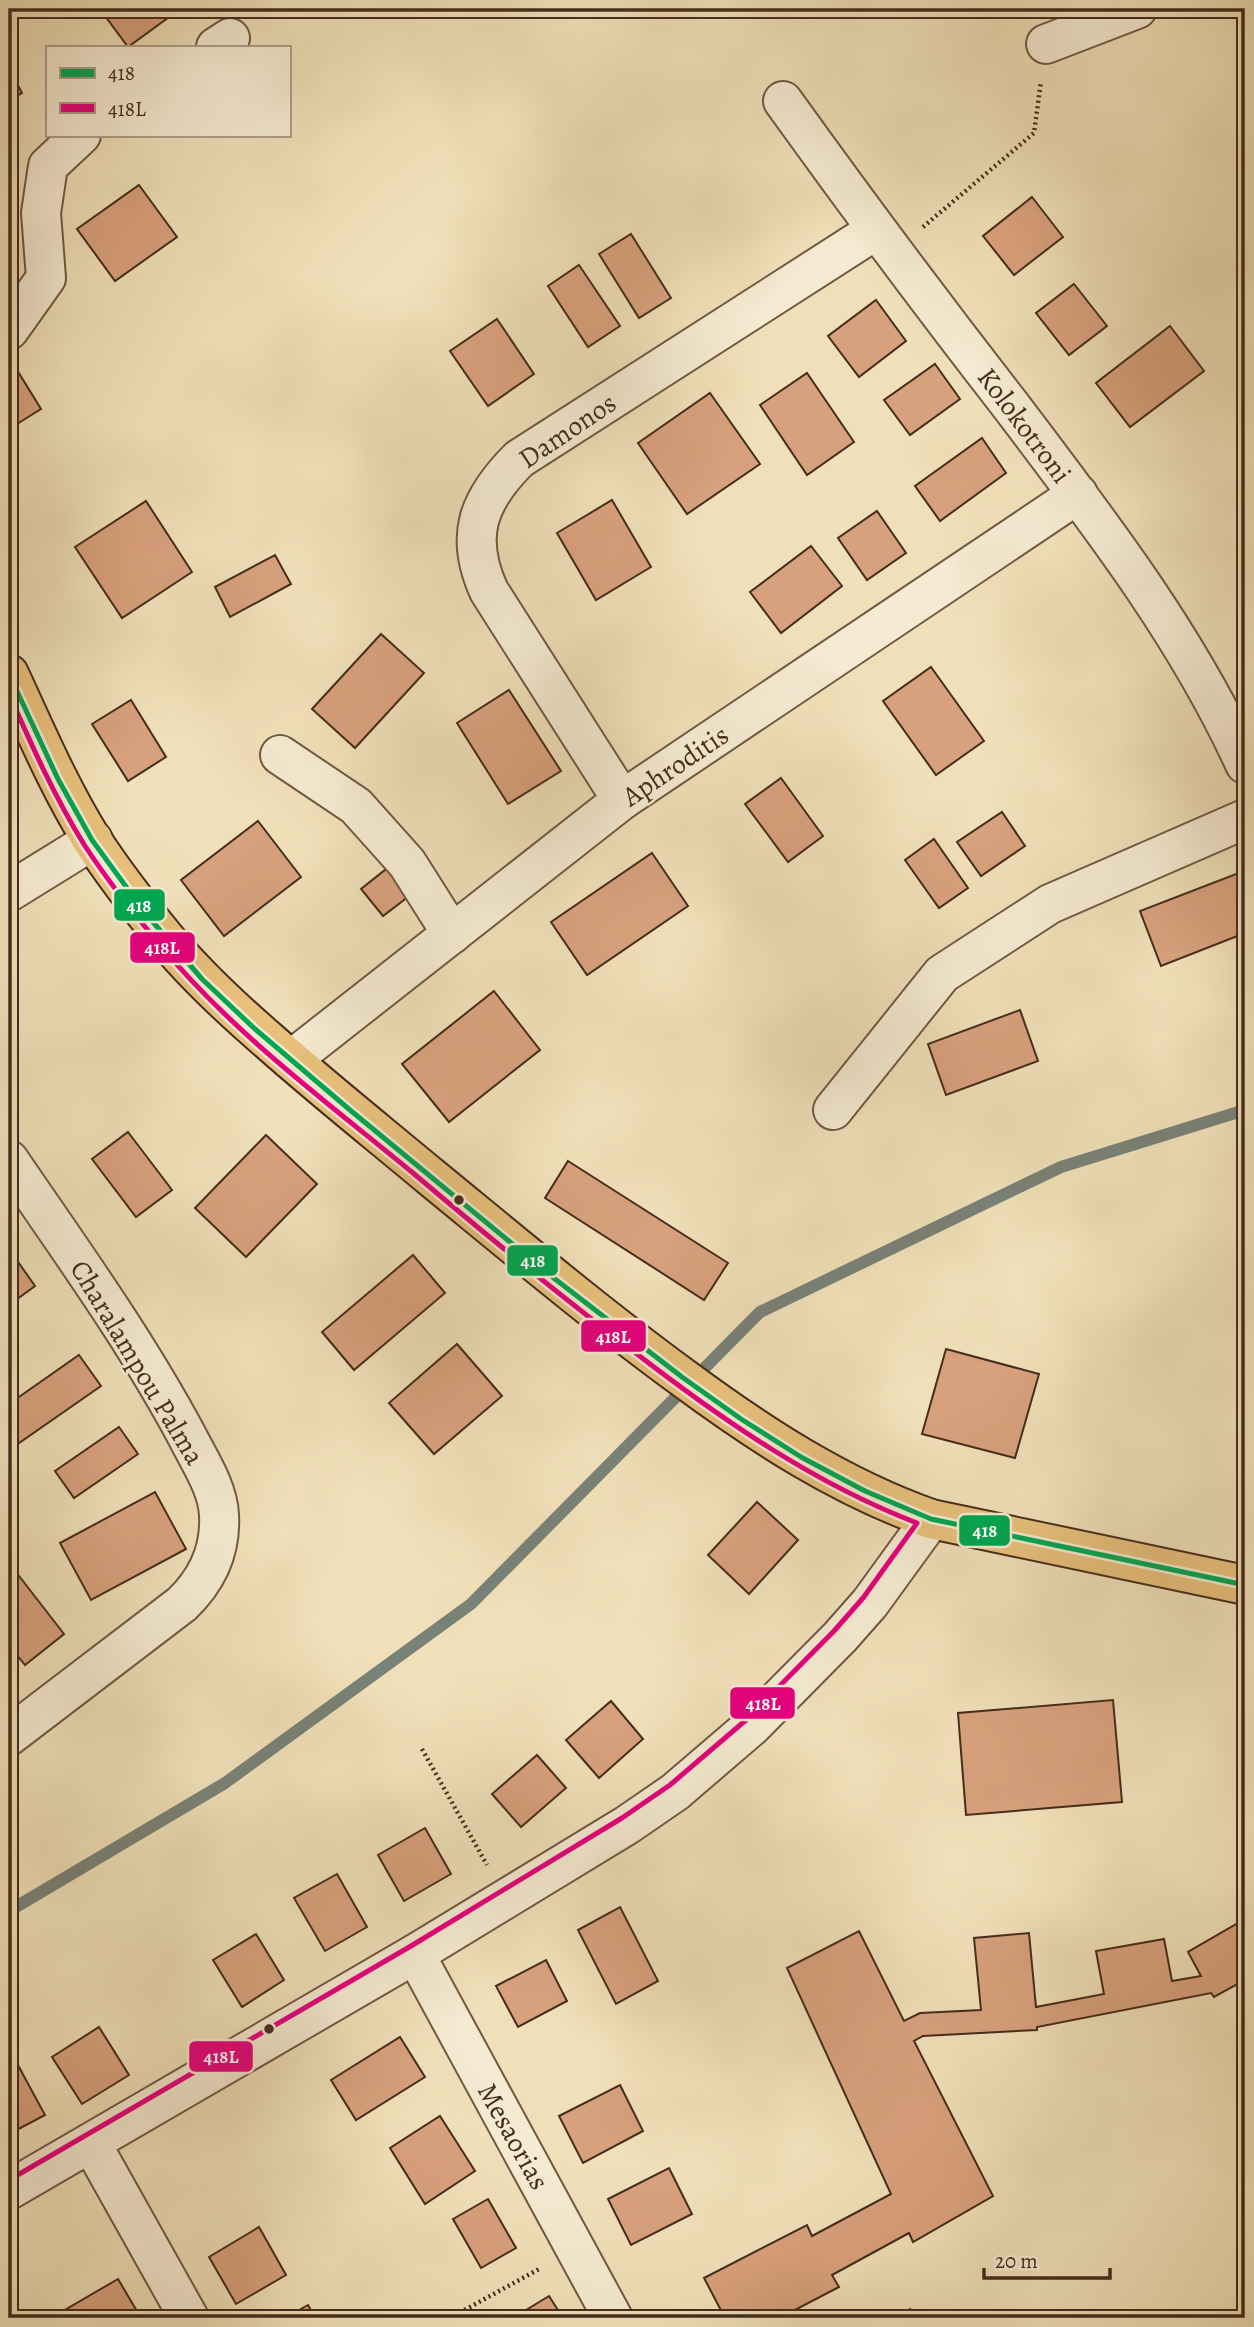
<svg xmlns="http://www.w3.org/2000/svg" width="1254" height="2327" viewBox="0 0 1254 2327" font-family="Alegreya,serif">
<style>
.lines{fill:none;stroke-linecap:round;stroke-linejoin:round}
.stream{stroke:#798278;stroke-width:12}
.building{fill:#d8a17d;stroke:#452c1c;stroke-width:2}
.minor-casing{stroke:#705943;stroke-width:42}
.major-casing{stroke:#452c1c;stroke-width:42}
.path{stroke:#452c1c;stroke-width:4.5;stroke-dasharray:2 3.5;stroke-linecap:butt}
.minor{stroke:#f5ebd2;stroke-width:38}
.major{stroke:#e8c07c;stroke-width:38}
.bus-1-casing{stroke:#f5ebd2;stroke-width:10}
.bus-2-casing{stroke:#f5ebd2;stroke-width:10}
.bus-1{stroke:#00a651;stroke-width:5}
.bus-2{stroke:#e5007d;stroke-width:5}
.bus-dot{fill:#452c1c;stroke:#f5ebd2;stroke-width:2.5}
.labels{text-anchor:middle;stroke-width:5;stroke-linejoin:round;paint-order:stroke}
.street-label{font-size:28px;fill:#452c1c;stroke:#f5ebd2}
.line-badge{stroke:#f5ebd2;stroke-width:2.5}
.badge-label{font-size:19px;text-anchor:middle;font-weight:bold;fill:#fff}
</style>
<rect width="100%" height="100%" fill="#f0e0b9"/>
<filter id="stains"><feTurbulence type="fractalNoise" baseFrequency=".00286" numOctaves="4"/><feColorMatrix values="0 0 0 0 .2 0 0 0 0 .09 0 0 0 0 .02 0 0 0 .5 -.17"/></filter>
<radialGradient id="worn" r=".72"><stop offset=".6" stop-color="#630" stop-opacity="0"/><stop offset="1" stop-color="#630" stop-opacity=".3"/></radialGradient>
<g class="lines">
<polyline class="stream" points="9,1911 225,1783 471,1604 760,1312 1061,1167 1245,1110"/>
</g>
<g class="building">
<polygon points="100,9 162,9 169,17 128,47"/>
<polygon points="9,68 22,93 9,100"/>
<polygon points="139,185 177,237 115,281 77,229"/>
<polygon points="1032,197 1063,237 1014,275 983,236"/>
<polygon points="631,234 671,298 639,318 599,254"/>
<polygon points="579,265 620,326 588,347 548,286"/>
<polygon points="1074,284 1107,326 1069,355 1036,313"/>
<polygon points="876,300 906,341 859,377 828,336"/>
<polygon points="497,319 534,374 488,406 450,351"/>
<polygon points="1170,326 1204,371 1130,427 1096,383"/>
<polygon points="9,357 41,409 9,429"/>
<polygon points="935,364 960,399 910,435 884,400"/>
<polygon points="807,373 854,442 807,475 760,405"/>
<polygon points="710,393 760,464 687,514 638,443"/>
<polygon points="982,438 1006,473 940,521 915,486"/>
<polygon points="612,500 651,567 596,600 557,533"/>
<polygon points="146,501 192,572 122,618 75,547"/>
<polygon points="877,511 906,553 867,580 838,538"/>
<polygon points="811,546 842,586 781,633 750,592"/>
<polygon points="275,555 291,584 230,617 215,587"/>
<polygon points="381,634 424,673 355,748 312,709"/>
<polygon points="931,667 984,741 936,775 883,701"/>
<polygon points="509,690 561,771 508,804 457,723"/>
<polygon points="131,700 166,757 128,781 92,724"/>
<polygon points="781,778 823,836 788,862 745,804"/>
<polygon points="1002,812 1025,846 981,876 957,842"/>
<polygon points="258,821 301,877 224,936 181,880"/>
<polygon points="934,839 968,888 939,908 905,860"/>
<polygon points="652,853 688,906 587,975 551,922"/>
<polygon points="395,862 417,890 383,916 361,889"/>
<polygon points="1244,871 1245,933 1161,966 1140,911"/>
<polygon points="494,991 540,1050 449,1122 402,1064"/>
<polygon points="1020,1010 1038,1061 946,1095 928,1044"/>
<polygon points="128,1132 172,1190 136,1217 92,1159"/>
<polygon points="266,1135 317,1184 246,1257 195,1208"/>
<polygon points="568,1161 728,1263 704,1300 545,1198"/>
<polygon points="9,1249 35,1286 9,1305"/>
<polygon points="413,1255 445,1293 354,1370 322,1332"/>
<polygon points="457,1344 502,1396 434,1454 389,1403"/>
<polygon points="946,1349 1039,1374 1015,1458 922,1434"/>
<polygon points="79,1355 101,1386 9,1450 9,1404"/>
<polygon points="119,1427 138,1454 74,1498 55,1471"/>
<polygon points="155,1492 186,1549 91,1600 60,1543"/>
<polygon points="757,1502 798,1540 749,1594 708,1555"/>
<polygon points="9,1563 64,1634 25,1665 9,1645"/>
<polygon points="1113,1700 1122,1802 966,1815 958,1713"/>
<polygon points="611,1701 643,1739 599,1778 566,1740"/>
<polygon points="537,1755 566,1788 521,1827 492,1794"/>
<polygon points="425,1828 451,1874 404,1901 378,1855"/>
<polygon points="337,1874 367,1927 325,1951 294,1898"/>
<polygon points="620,1907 658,1981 616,2004 578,1930"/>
<polygon points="1245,1919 1245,1980 1214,1997 1211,1993 1037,2027 1037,2030 923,2036 914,2041 993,2196 913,2242 909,2233 832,2275 839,2287 789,2313 791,2318 725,2318 704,2278 807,2225 812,2236 891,2194 787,1968 859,1931 904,2021 920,2013 981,2010 974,1938 1029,1933 1036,2007 1104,1994 1096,1951 1164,1939 1172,1981 1201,1976 1188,1952"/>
<polygon points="256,1934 284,1980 242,2007 213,1960"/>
<polygon points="546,1960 567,2001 518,2027 496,1986"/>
<polygon points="99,2027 129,2075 82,2104 52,2057"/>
<polygon points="400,2037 425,2077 356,2120 331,2080"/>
<polygon points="12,2054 45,2115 9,2134 9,2055"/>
<polygon points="620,2085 643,2131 583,2163 559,2116"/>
<polygon points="440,2116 475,2171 425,2204 390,2148"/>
<polygon points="669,2168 692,2214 631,2245 608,2199"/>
<polygon points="488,2199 516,2248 481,2268 453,2219"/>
<polygon points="259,2227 286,2275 236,2304 209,2257"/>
<polygon points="118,2279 141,2318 51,2318"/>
<polygon points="549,2296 563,2318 513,2318"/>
<polygon points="308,2305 315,2318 285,2318"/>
<polygon points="910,2309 914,2318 892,2318"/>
</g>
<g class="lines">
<g class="minor-casing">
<g id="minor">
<polyline points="1046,44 1137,9"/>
<polyline points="216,47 230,38"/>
<path d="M783,101c74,103 150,205 228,305 86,114 175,228 234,358"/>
<polyline points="9,330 46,278 41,213 48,166 81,135"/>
<polyline points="280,755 356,806 407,863 452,934"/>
<path d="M622,800l-133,-209c-25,-55 -11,-91 30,-132l357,-229"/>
<polyline points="9,892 93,840"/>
<polyline points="291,1060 622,800 1078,494"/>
<polyline points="833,1110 942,974 1050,904 1245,819"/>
<path d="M9,1160c62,91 126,179 178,276 12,24 31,52 32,79 2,36 -12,65 -37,89l-173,132"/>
<polyline points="415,1954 613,2318"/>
<polyline points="91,2143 189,2318"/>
<polyline points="9,2190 415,1954 627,1825 675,1792 752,1726 840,1637 870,1603 931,1519"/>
</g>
</g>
<g class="major-casing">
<path id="major" d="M9,674c26,56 50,113 83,166 22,34 47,66 73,98 31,38 67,71 104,103 53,47 108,91 162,136 83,68 165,137 251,200 77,57 158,110 249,142l314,66"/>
</g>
<g class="path">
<polyline points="923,227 1034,133 1041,81"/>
<polyline points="422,1749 487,1865"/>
<polyline points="450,2318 541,2268"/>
</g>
<use href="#minor" class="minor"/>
<use href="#major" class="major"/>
<g class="bus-1-casing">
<polyline id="bus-1" points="9,674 58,779 92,840 146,914 202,979 255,1029 350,1110 555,1279 682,1377 741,1419 801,1457 865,1491 931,1519 1245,1585"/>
</g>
<g class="bus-2-casing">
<path id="bus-2" d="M9,694c23,52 46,104 76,152 23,35 49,68 76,100 72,87 166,156 252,227 72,61 145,121 220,178 88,68 180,132 284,172l-54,75 -29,33 -88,89 -76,65 -48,33 -211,128 -402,234"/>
</g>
<use href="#bus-1" class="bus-1"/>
<use href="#bus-2" class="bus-2"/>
</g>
<g class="bus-dot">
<circle cx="459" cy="1200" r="6"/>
<circle cx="269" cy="2029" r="6"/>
</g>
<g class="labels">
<g class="street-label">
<text transform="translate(1025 425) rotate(53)" y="10">Kolokotroni</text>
<text transform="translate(567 430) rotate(-34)" y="10">Damonos</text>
<text transform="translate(675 765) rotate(-34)" y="10">Aphroditis</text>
<text transform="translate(138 1362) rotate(59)" y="10">Charalampou Palma</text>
<text transform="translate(514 2136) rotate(61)" y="10">Mesaorias</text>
</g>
</g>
<g class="line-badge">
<rect x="113" y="888" width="53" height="34" rx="7" fill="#00a651"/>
<rect x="129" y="931" width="67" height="33" rx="7" fill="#e5007d"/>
<rect x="506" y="1244" width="53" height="33" rx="7" fill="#00a651"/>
<rect x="580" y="1319" width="67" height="34" rx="7" fill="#e5007d"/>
<rect x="958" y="1514" width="53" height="33" rx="7" fill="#00a651"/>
<rect x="729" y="1686" width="67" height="34" rx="7" fill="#e5007d"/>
<rect x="188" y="2040" width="66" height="33" rx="7" fill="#e5007d"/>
</g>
<g class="badge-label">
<text x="139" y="912">418</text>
<text x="162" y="954">418L</text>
<text x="533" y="1267">418</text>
<text x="613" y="1343">418L</text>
<text x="985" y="1537">418</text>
<text x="763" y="1710">418L</text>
<text x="221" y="2063">418L</text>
</g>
<rect width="1254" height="2327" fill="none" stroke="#f0e0b9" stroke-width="35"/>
<rect x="10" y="10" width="1233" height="2306" fill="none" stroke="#452c1c" stroke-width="3.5"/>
<rect x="18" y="18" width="1219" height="2292" fill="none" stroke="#452c1c" stroke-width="2"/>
<rect x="46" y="46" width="245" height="91" fill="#f5ebd2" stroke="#af9f89" stroke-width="2"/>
<rect x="60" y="68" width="35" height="10" fill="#00a651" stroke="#af9f89" stroke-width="2"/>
<text x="108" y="80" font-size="21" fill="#452c1c">418</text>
<rect x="60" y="103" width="35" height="10" fill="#e5007d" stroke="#af9f89" stroke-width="2"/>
<text x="108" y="116" font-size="21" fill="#452c1c">418L</text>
<path d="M984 2268v10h126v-10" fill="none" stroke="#452c1c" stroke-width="3.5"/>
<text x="995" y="2268" font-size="21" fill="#452c1c" stroke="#f5ebd2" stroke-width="5" paint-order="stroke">20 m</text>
<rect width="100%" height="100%" filter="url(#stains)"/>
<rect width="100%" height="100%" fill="url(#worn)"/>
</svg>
